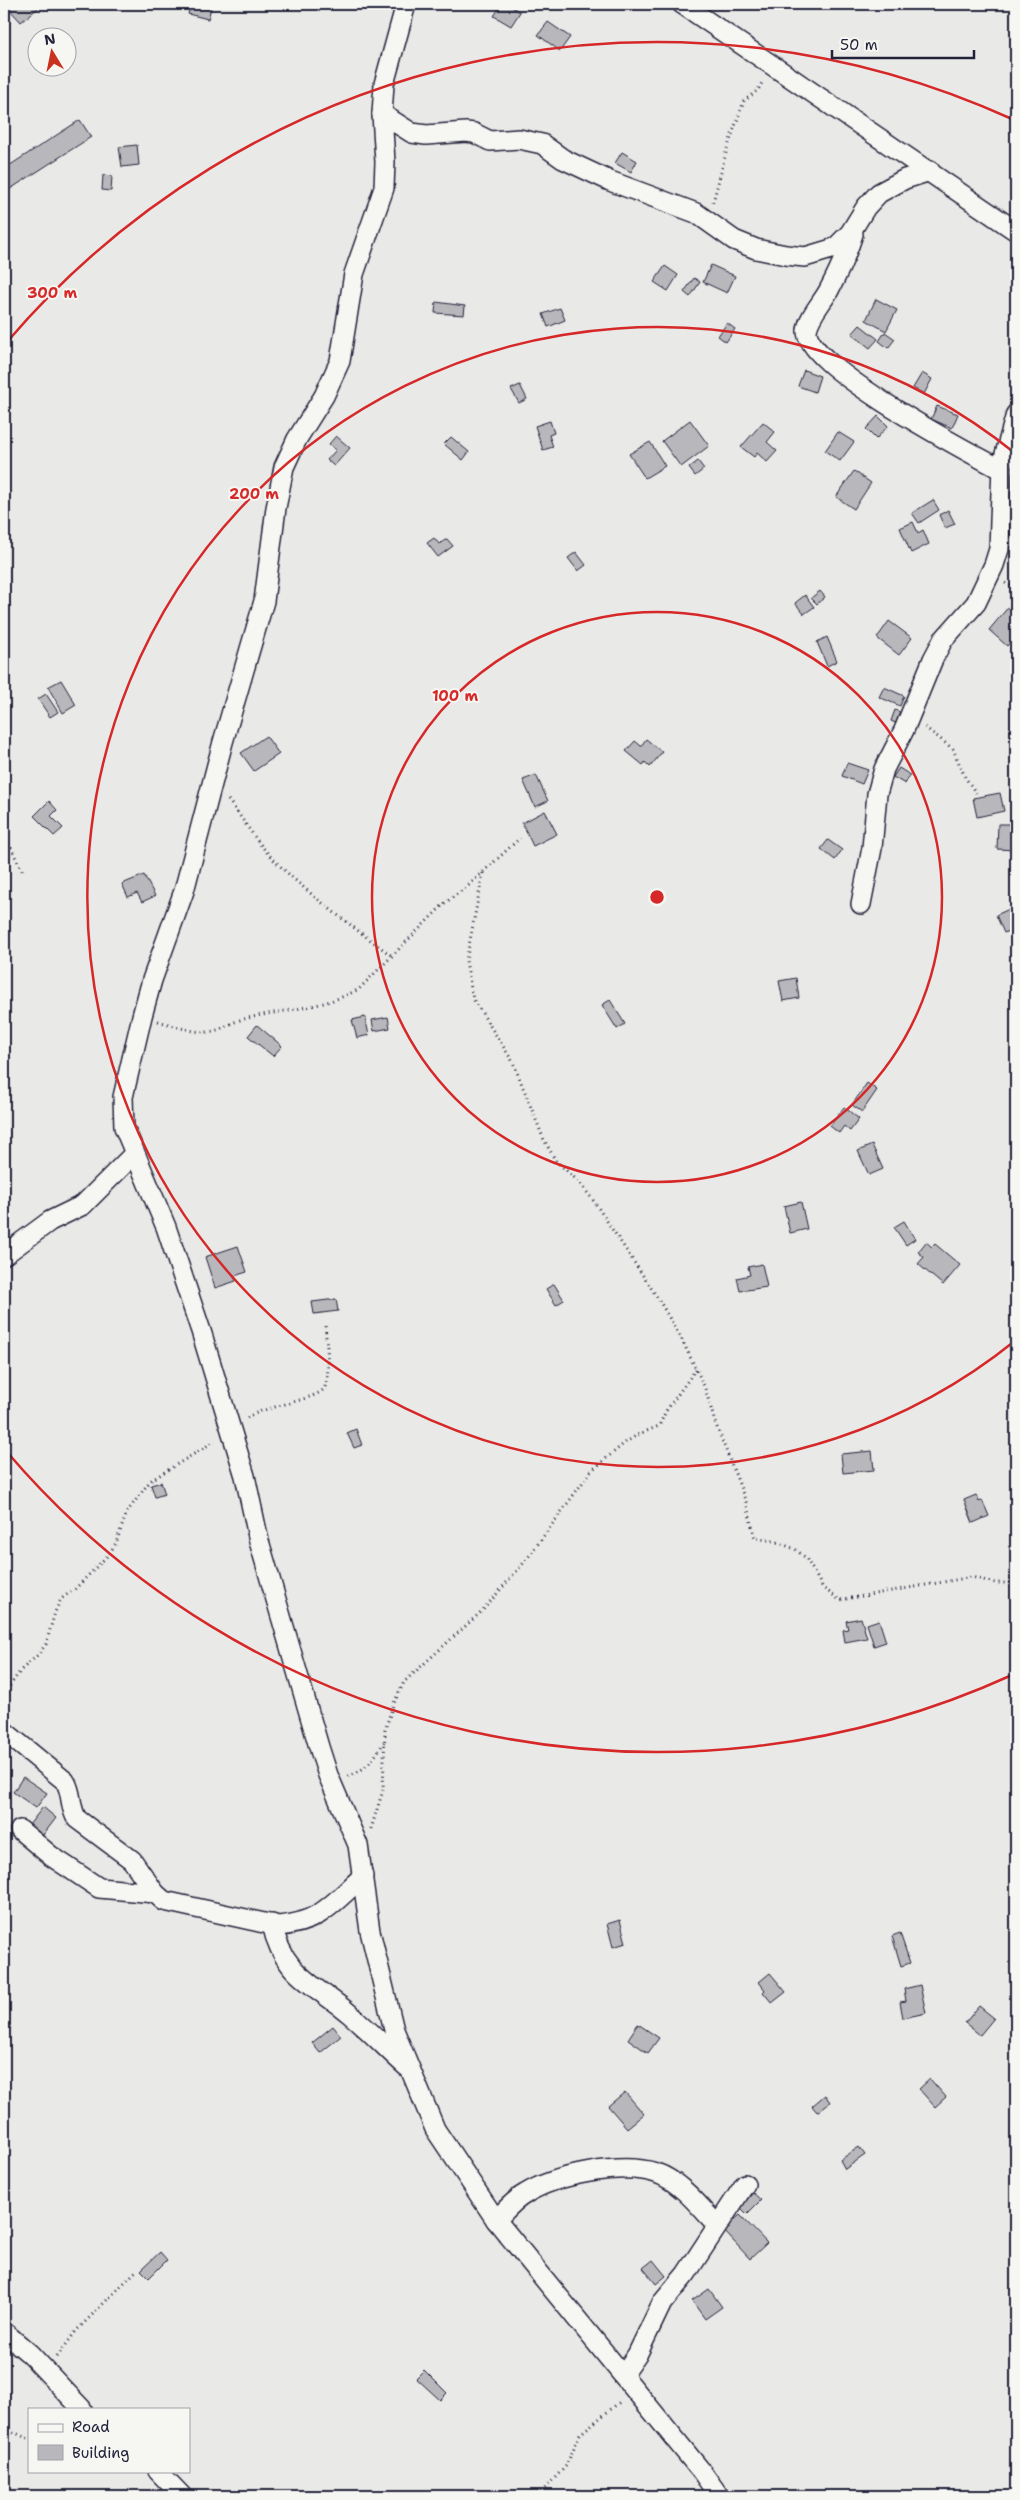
<svg xmlns="http://www.w3.org/2000/svg" width="1020" height="2500" viewBox="0 0 1020 2500" font-family="'Shantell Sans',sans-serif">
<style>
.building{fill:#b8b8bc;stroke:#22223b}
.lines{fill:none;stroke-linecap:round;stroke-linejoin:round}
.minor-casing{stroke:#22223b;stroke-width:22}
.path{stroke:#22223b;stroke-width:3;stroke-dasharray:1 4;stroke-linecap:butt}
.minor{stroke:#f6f6f2;stroke-width:19}
.ring{fill:none;stroke:#d62828;stroke-width:2.5}
.centre{fill:#d62828;stroke:#f6f6f2;stroke-width:2.5}
.ring-label{font-size:15px;text-anchor:middle;font-weight:bold;fill:#d62828;stroke:#f6f6f2;stroke-width:4;stroke-linejoin:round;paint-order:stroke}
</style>
<rect width="100%" height="100%" fill="#e9e9e7"/>
<filter id="ink" filterUnits="userSpaceOnUse"><feTurbulence type="fractalNoise" baseFrequency=".02" numOctaves="2"/><feDisplacementMap in="SourceGraphic" scale="10" xChannelSelector="R" yChannelSelector="G"/><feConvolveMatrix kernelMatrix="1 2 1 2 8 2 1 2 1" color-interpolation-filters="sRGB"/></filter>
<g filter="url(#ink)">
<g class="building">
<polygon points="15,4 43,4 21,22 9,9"/>
<polygon points="191,4 212,4 208,19 188,14"/>
<polygon points="502,4 507,4 520,12 511,26 494,16"/>
<polygon points="548,22 570,37 560,51 538,35"/>
<polygon points="80,120 91,137 4,193 4,169"/>
<polygon points="137,145 139,165 122,167 119,147"/>
<polygon points="622,152 637,161 631,172 615,163"/>
<polygon points="103,175 112,176 111,191 102,190"/>
<polygon points="711,265 735,276 727,293 703,282"/>
<polygon points="665,266 678,275 668,291 654,282"/>
<polygon points="694,278 700,282 690,297 684,292"/>
<polygon points="876,299 897,310 886,331 866,320"/>
<polygon points="436,302 465,306 464,315 435,313"/>
<polygon points="560,308 565,320 548,327 543,314"/>
<polygon points="727,323 735,329 726,342 718,336"/>
<polygon points="860,325 878,339 870,348 852,334"/>
<polygon points="885,332 895,339 888,348 879,341"/>
<polygon points="804,370 820,376 815,392 798,386"/>
<polygon points="922,373 932,379 924,394 913,388"/>
<polygon points="520,385 527,399 519,403 511,389"/>
<polygon points="937,406 958,414 952,428 931,419"/>
<polygon points="878,416 888,426 876,439 866,429"/>
<polygon points="690,420 709,446 681,467 662,441"/>
<polygon points="550,421 554,433 549,435 553,447 543,450 535,426"/>
<polygon points="763,422 775,432 767,442 777,451 767,462 757,453 754,457 741,447"/>
<polygon points="838,432 854,442 840,461 825,451"/>
<polygon points="336,436 350,448 334,466 327,460 336,450 329,444"/>
<polygon points="451,437 469,452 463,460 444,444"/>
<polygon points="650,442 665,466 645,478 629,454"/>
<polygon points="698,461 704,469 695,476 689,468"/>
<polygon points="854,471 871,483 854,509 836,497"/>
<polygon points="933,500 939,510 919,523 912,513"/>
<polygon points="948,510 955,524 945,528 939,515"/>
<polygon points="913,522 918,533 923,530 929,544 911,553 900,528"/>
<polygon points="434,538 439,544 447,539 453,546 438,557 427,543"/>
<polygon points="576,552 586,565 578,571 568,558"/>
<polygon points="820,591 825,597 817,604 811,598"/>
<polygon points="805,595 814,607 804,614 795,603"/>
<polygon points="1016,598 1016,635 1007,646 989,630"/>
<polygon points="889,621 912,638 899,655 877,638"/>
<polygon points="827,637 837,661 827,666 817,642"/>
<polygon points="61,680 76,705 63,713 48,687"/>
<polygon points="884,687 904,696 900,706 879,697"/>
<polygon points="46,694 58,712 50,717 38,699"/>
<polygon points="895,710 902,713 898,724 891,721"/>
<polygon points="266,736 279,754 254,771 241,753"/>
<polygon points="646,739 662,752 650,767 645,762 643,765 626,751 635,741 641,746"/>
<polygon points="847,763 868,770 862,784 842,776"/>
<polygon points="899,768 910,775 905,784 893,777"/>
<polygon points="536,775 548,801 535,807 523,780"/>
<polygon points="1000,793 1004,811 977,817 973,798"/>
<polygon points="49,801 57,810 51,816 63,828 54,836 34,816"/>
<polygon points="545,811 557,834 533,846 522,823"/>
<polygon points="998,824 1016,824 1016,850 997,849"/>
<polygon points="828,840 842,850 835,860 821,849"/>
<polygon points="144,875 155,896 142,902 137,893 128,897 122,884"/>
<polygon points="1016,906 1016,928 1004,933 996,915"/>
<polygon points="796,978 799,998 783,1001 779,981"/>
<polygon points="610,1000 625,1024 617,1029 602,1005"/>
<polygon points="365,1017 369,1035 357,1038 352,1020"/>
<polygon points="388,1017 390,1028 374,1031 372,1020"/>
<polygon points="257,1025 282,1046 273,1056 248,1036"/>
<polygon points="867,1083 877,1090 862,1112 852,1105"/>
<polygon points="844,1107 859,1119 850,1131 844,1126 839,1133 830,1126"/>
<polygon points="872,1145 883,1169 869,1175 858,1151"/>
<polygon points="801,1202 807,1229 790,1233 784,1206"/>
<polygon points="904,1221 915,1239 906,1245 894,1227"/>
<polygon points="926,1242 932,1247 935,1244 960,1265 943,1285 918,1264 924,1257 918,1252"/>
<polygon points="238,1246 247,1272 234,1276 236,1281 215,1288 205,1257"/>
<polygon points="762,1264 767,1287 740,1291 737,1278 750,1275 748,1267"/>
<polygon points="554,1284 564,1300 556,1305 546,1289"/>
<polygon points="336,1299 338,1311 314,1314 312,1302"/>
<polygon points="356,1429 362,1445 354,1448 347,1433"/>
<polygon points="872,1451 874,1470 843,1473 841,1454"/>
<polygon points="161,1482 165,1494 155,1497 151,1485"/>
<polygon points="976,1495 979,1502 982,1500 989,1516 973,1523 964,1500"/>
<polygon points="861,1618 867,1638 845,1642 843,1630 848,1629 846,1621"/>
<polygon points="879,1620 886,1642 874,1646 867,1624"/>
<polygon points="23,1777 47,1793 36,1808 13,1792"/>
<polygon points="43,1807 56,1818 43,1835 29,1825"/>
<polygon points="620,1920 626,1943 613,1947 607,1924"/>
<polygon points="900,1933 910,1963 901,1966 892,1936"/>
<polygon points="770,1973 786,1992 772,2003 763,1992 765,1990 759,1982"/>
<polygon points="920,1985 926,2013 903,2018 900,2002 906,2001 904,1989"/>
<polygon points="979,2006 994,2018 980,2035 965,2023"/>
<polygon points="638,2024 659,2038 648,2053 628,2039"/>
<polygon points="333,2026 341,2036 320,2053 312,2043"/>
<polygon points="930,2079 946,2097 935,2107 919,2089"/>
<polygon points="625,2092 644,2114 627,2128 608,2106"/>
<polygon points="825,2095 830,2102 817,2112 812,2106"/>
<polygon points="859,2147 865,2155 845,2169 840,2160"/>
<polygon points="753,2193 761,2200 747,2214 740,2207"/>
<polygon points="740,2215 767,2243 750,2259 723,2230"/>
<polygon points="160,2252 167,2260 149,2278 141,2270"/>
<polygon points="653,2260 666,2276 656,2284 643,2268"/>
<polygon points="709,2289 722,2307 705,2319 692,2301"/>
<polygon points="424,2370 447,2393 440,2400 416,2378"/>
</g>
<g class="lines">
<g class="minor-casing">
<g id="minor">
<polyline points="406,4 384,84 382,114 385,162 384,188 354,274 340,361 324,396 297,439 284,467 276,508 264,601 223,742 184,891 152,980 142,1016 123,1097 124,1127 166,1227 201,1331 245,1476 259,1541 319,1747 328,1775 358,1845 370,1931 394,2030 435,2129 496,2220 702,2472 719,2496"/>
<polyline points="682,4 1016,231"/>
<polyline points="382,114 412,133 426,135 466,132 474,133 490,141 519,139 542,144 563,159 610,181 696,213 734,240 756,249 786,255 805,257 835,248 850,233 866,207 879,193 905,179 930,171"/>
<path d="M853,234c-6,19 -15,39 -24,56 -7,13 -20,26 -22,40 -3,36 162,122 195,140"/>
<polyline points="861,904 872,848 877,794 884,769 904,730 933,659 943,640 976,603 994,565 999,549 1002,465 1016,414"/>
<polyline points="4,1255 50,1221 83,1205 134,1154"/>
<path d="M4,1731l61,50c8,12 4,26 12,38l55,41 23,33 9,8 114,25c42,-3 56,-24 85,-50"/>
<polyline points="20,1830 51,1856 99,1888 155,1893"/>
<path d="M272,1924c11,52 43,60 79,91 19,16 37,35 56,52"/>
<path d="M496,2220c9,-9 18,-20 29,-26 30,-19 97,-32 131,-21 24,8 44,34 61,52"/>
<polyline points="4,2332 30,2354 82,2409"/>
<polyline points="623,2375 637,2355 662,2303 686,2274 745,2184"/>
<polyline points="158,2471 182,2496"/>
</g>
</g>
<g class="path">
<polyline points="713,202 727,149 744,101 758,90 763,81"/>
<polyline points="1005,583 1016,588"/>
<polyline points="925,727 953,749 965,777 976,793"/>
<path d="M228,800c16,20 28,42 47,61 35,35 77,65 117,95"/>
<polyline points="4,834 23,872"/>
<polyline points="483,873 466,961 473,999 513,1062 544,1140 556,1161 580,1183 593,1200 659,1300 682,1340 705,1388 715,1422 746,1502 755,1538 774,1541 795,1549 806,1558 823,1588 840,1600 972,1577 995,1583 1016,1583"/>
<path d="M158,1021c17,5 32,11 49,11 13,-1 21,-8 33,-12 41,-11 80,-10 119,-31l86,-86 24,-18 51,-47"/>
<path d="M247,1418c15,-12 73,-18 78,-31 6,-18 1,-44 0,-63"/>
<polyline points="4,1694 21,1670 38,1655 46,1644 55,1612 61,1599 75,1589 109,1554 116,1543 127,1512 150,1481 215,1441"/>
<path d="M348,1776c18,-5 27,-19 36,-34"/>
<polyline points="371,1829 383,1790 385,1730 393,1705 404,1682 482,1611 527,1559 591,1471 626,1442 639,1434 659,1426 666,1411 696,1369"/>
<polyline points="57,2357 76,2331 137,2270"/>
<polyline points="4,2428 29,2439"/>
<polyline points="538,2496 566,2466 580,2434 621,2401"/>
</g>
<use href="#minor" class="minor"/>
</g>
</g>
<g class="ring">
<circle cx="657" cy="897" r="285"/>
<path d="M1016 1340A570 570 0 1 1 1016 454"/>
<path d="M1012 1675A855 855 0 0 1 7 1452M7 342A855 855 0 0 1 1012 119"/>
</g>
<circle cx="657" cy="897" r="8" class="centre"/>
<g class="ring-label">
<text x="52" y="298">300 m</text>
<text x="254" y="499">200 m</text>
<text x="455" y="701">100 m</text>
</g>
<rect width="1020" height="2500" fill="none" stroke="#f6f6f2" stroke-width="20"/>
<rect x="10" y="10" width="1000" height="2480" fill="none" stroke="#22223b" stroke-width="2" filter="url(#ink)"/>
<rect x="28" y="2408" width="162" height="65" fill="#f6f6f2" stroke="#a1a1a9"/>
<rect x="38" y="2424" width="25" height="8" fill="#f6f6f2" stroke="#a1a1a9"/>
<text x="72" y="2432" font-size="15" fill="#22223b">Road</text>
<rect x="38" y="2445" width="25" height="15" fill="#b8b8bc" stroke="#a1a1a9"/>
<text x="72" y="2458" font-size="15" fill="#22223b">Building</text>
<g transform="translate(52 52) rotate(350)"><circle r="24" fill="#f6f6f2" stroke="#a1a1a9"/>
<path d="M0-4L9 19L0 12L-9 19Z" fill="#c8321e"/>
<text y="-8" font-size="14" font-weight="bold" text-anchor="middle" fill="#22223b">N</text>
</g>
<path d="M832 50v8h142v-8" fill="none" stroke="#22223b" stroke-width="2.5"/>
<text x="840" y="50" font-size="15" fill="#22223b" stroke="#f6f6f2" stroke-width="4" paint-order="stroke">50 m</text>
</svg>
